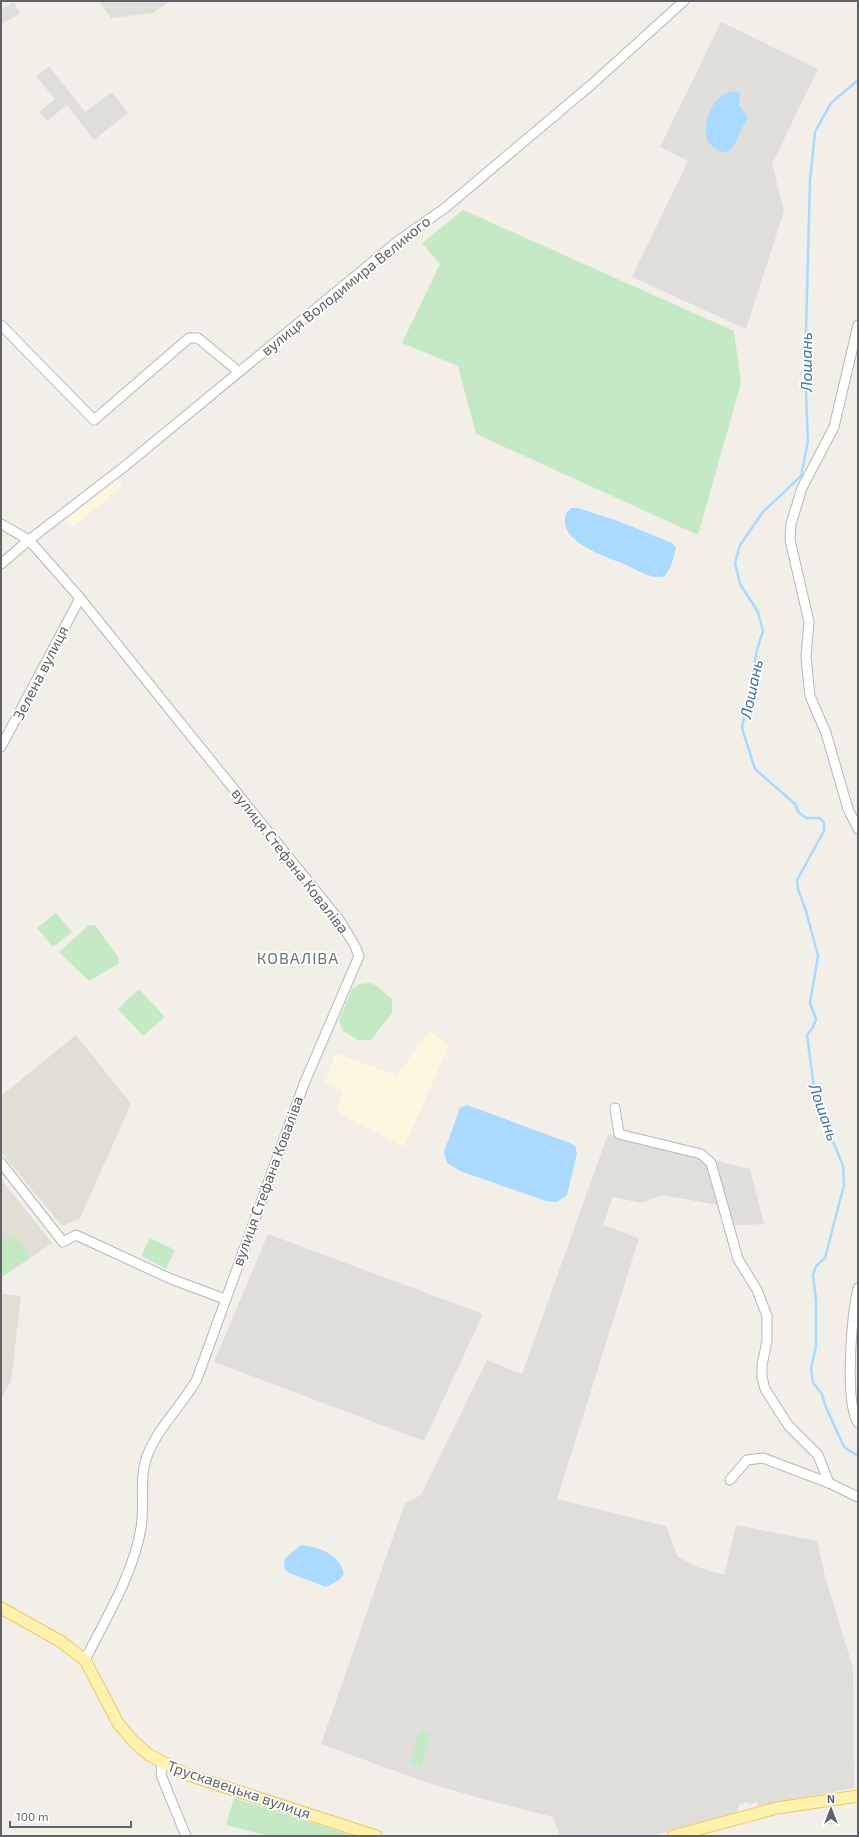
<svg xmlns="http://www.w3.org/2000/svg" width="859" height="1837" viewBox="0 0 859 1837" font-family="'Exo 2',sans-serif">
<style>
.commercial{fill:#fef7e0}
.industrial{fill:#e0deda}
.education{fill:#e1ded6}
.green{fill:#c5e8c5}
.water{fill:#aadaff}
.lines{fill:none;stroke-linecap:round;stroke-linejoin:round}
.stream{stroke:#aadaff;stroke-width:2.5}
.minor-casing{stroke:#b5b8bc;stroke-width:11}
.major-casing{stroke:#f2c960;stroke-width:13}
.minor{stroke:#fff;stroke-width:9}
.major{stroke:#fff2af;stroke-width:11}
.labels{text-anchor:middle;stroke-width:3.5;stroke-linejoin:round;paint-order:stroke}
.street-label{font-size:15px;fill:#5f6368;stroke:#fff}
.water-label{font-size:16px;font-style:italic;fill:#4174aa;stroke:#fff}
.neighbourhood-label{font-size:16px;letter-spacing:1px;fill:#70757a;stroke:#fff}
</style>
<rect width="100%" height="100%" fill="#f1efe8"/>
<g class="commercial">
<polygon points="117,478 123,485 72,528 66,521"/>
<polygon points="429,1030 449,1045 404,1147 337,1112 343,1091 325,1082 336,1053 397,1076"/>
</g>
<g class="industrial">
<polygon points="99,1 170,1 153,13 111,18"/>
<polygon points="14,2 20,14 1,24 1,9"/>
<polygon points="721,22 818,69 772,164 784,211 746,329 632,277 688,161 660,147"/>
<polygon points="49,66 85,112 112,92 128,113 94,140 67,105 47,121 39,112 55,99 36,76"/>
<polygon points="608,1134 750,1169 764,1224 725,1226 718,1205 662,1195 641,1203 613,1197 603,1225 639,1238 557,1499 666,1526 678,1557 697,1567 724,1575 736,1525 817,1541 825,1576 853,1668 854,1788 758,1806 757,1802 749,1804 746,1802 739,1805 737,1812 651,1836 560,1836 553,1817 494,1802 428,1783 321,1744 405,1503 421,1495 487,1360 522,1374"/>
<polygon points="268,1234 483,1314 424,1441 214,1362"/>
</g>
<g class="education">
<polygon points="76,1035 131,1104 80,1218 62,1226 1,1152 1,1096"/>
<polygon points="1,1179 52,1243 4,1276 1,1276"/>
<polygon points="1,1294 21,1296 11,1381 1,1399"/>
</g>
<g class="green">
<polygon points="463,210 734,331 741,383 698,535 476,434 458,366 402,343 440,264 422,243"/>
<polygon points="56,913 72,932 53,947 37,928"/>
<polygon points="89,925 95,925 118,957 118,964 89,981 59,952"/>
<polygon points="370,983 377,986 392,999 392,1013 371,1040 358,1040 343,1031 339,1020 352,989 360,984"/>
<polygon points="139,989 165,1017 143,1036 118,1009"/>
<polygon points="1,1236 7,1240 15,1236 30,1254 27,1260 4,1275 1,1275"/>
<polygon points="150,1238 175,1250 166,1269 141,1256"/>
<polygon points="420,1731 431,1735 421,1767 410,1763"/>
<polygon points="234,1798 354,1836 268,1836 226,1825"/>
</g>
<g class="water">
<path d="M734,91l6,3 -1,11 8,11v4c-11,13 -13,50 -39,22 -7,-18 5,-49 26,-51z"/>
<path d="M571,508h7l40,13 54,22 4,5 -5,18 -6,10c-13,5 -31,-8 -43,-13 -16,-6 -58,-20 -57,-42 0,-6 1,-9 6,-13z"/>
<polygon points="467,1105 570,1143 575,1146 577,1153 567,1195 557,1202 546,1201 460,1171 447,1163 444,1152 460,1108"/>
<path d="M301,1545c19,2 38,9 43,29l-5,6 -13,7 -39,-15 -3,-5 1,-9z"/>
</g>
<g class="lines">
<polyline class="stream" points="858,80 831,103 815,132 810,180 805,370 808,441 801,476 763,512 740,545 735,563 740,584 758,612 763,631 757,650 742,728 755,769 795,804 799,813 807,818 820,818 824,823 824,831 797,880 798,889 806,911 818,956 810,1003 816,1019 813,1027 807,1035 815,1096 843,1166 844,1185 825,1258 816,1266 813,1275 816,1301 816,1346 811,1369 813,1383 822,1394 825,1405 844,1447 858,1456"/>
<g class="minor-casing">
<g id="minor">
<polyline points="1,325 94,420 189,338 198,338 239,372"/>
<polyline points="858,325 834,427 802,488 791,524 790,540 809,622 806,657 810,696 826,733 848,809 858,829"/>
<path d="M1,524l28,16 51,58 260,323 15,25 4,10 -55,128 -107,295c-15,27 -41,50 -51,80 -7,22 -1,46 -5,69 -8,47 -35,90 -56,132"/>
<polyline points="1,564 29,540 125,466 398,241 445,208 591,85 684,1"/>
<polyline points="1,747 80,598"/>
<polyline points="615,1108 619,1134 701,1154 711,1163 738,1259 757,1290 767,1316 767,1341 762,1365 762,1377 765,1389 788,1425 818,1455 829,1483"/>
<polyline points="1,1163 63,1242 76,1235 171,1279 225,1299"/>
<path d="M858,1288c-6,27 -14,112 0,135"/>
<polyline points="730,1480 747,1460 763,1458 829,1483 858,1497"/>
<polyline points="162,1763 161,1775 186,1836"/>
</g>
</g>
<g class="major-casing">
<g id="major">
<polyline points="1,1608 60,1641 85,1660 118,1723 133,1741 149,1755 188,1775 376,1836"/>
<polyline points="673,1836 777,1808 858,1796"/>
</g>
</g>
<use href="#minor" class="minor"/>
<use href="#major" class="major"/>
</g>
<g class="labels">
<g class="street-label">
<text transform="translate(346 286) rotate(-39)" y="5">вулиця Володимира Великого</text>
<text transform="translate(41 673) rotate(-63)" y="5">Зелена вулиця</text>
<text transform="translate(290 861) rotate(52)" y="5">вулиця Стефана Коваліва</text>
<text transform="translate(268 1181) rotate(-70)" y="5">вулиця Стефана Коваліва</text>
<text transform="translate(239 1790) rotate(19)" y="5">Трускавецька вулиця</text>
</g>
<g class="water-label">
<text transform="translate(806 362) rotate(-90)" y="6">Лошань</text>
<text transform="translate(751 689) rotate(-78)" y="6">Лошань</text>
<text transform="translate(824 1112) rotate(71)" y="6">Лошань</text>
</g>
<g class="neighbourhood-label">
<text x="298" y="964">КОВАЛІВА</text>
</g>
</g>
<rect width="859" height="1837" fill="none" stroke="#5f6368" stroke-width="4"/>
<g transform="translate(831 1809)" stroke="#ffffff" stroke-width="3" paint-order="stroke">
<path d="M0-3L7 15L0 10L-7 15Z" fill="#5f6368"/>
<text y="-6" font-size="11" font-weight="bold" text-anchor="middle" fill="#5f6368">N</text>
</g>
<path d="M10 1821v6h121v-6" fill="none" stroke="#5f6368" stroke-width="2"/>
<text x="16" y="1821" font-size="12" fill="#5f6368" stroke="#ffffff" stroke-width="3" paint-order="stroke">100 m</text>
</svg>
